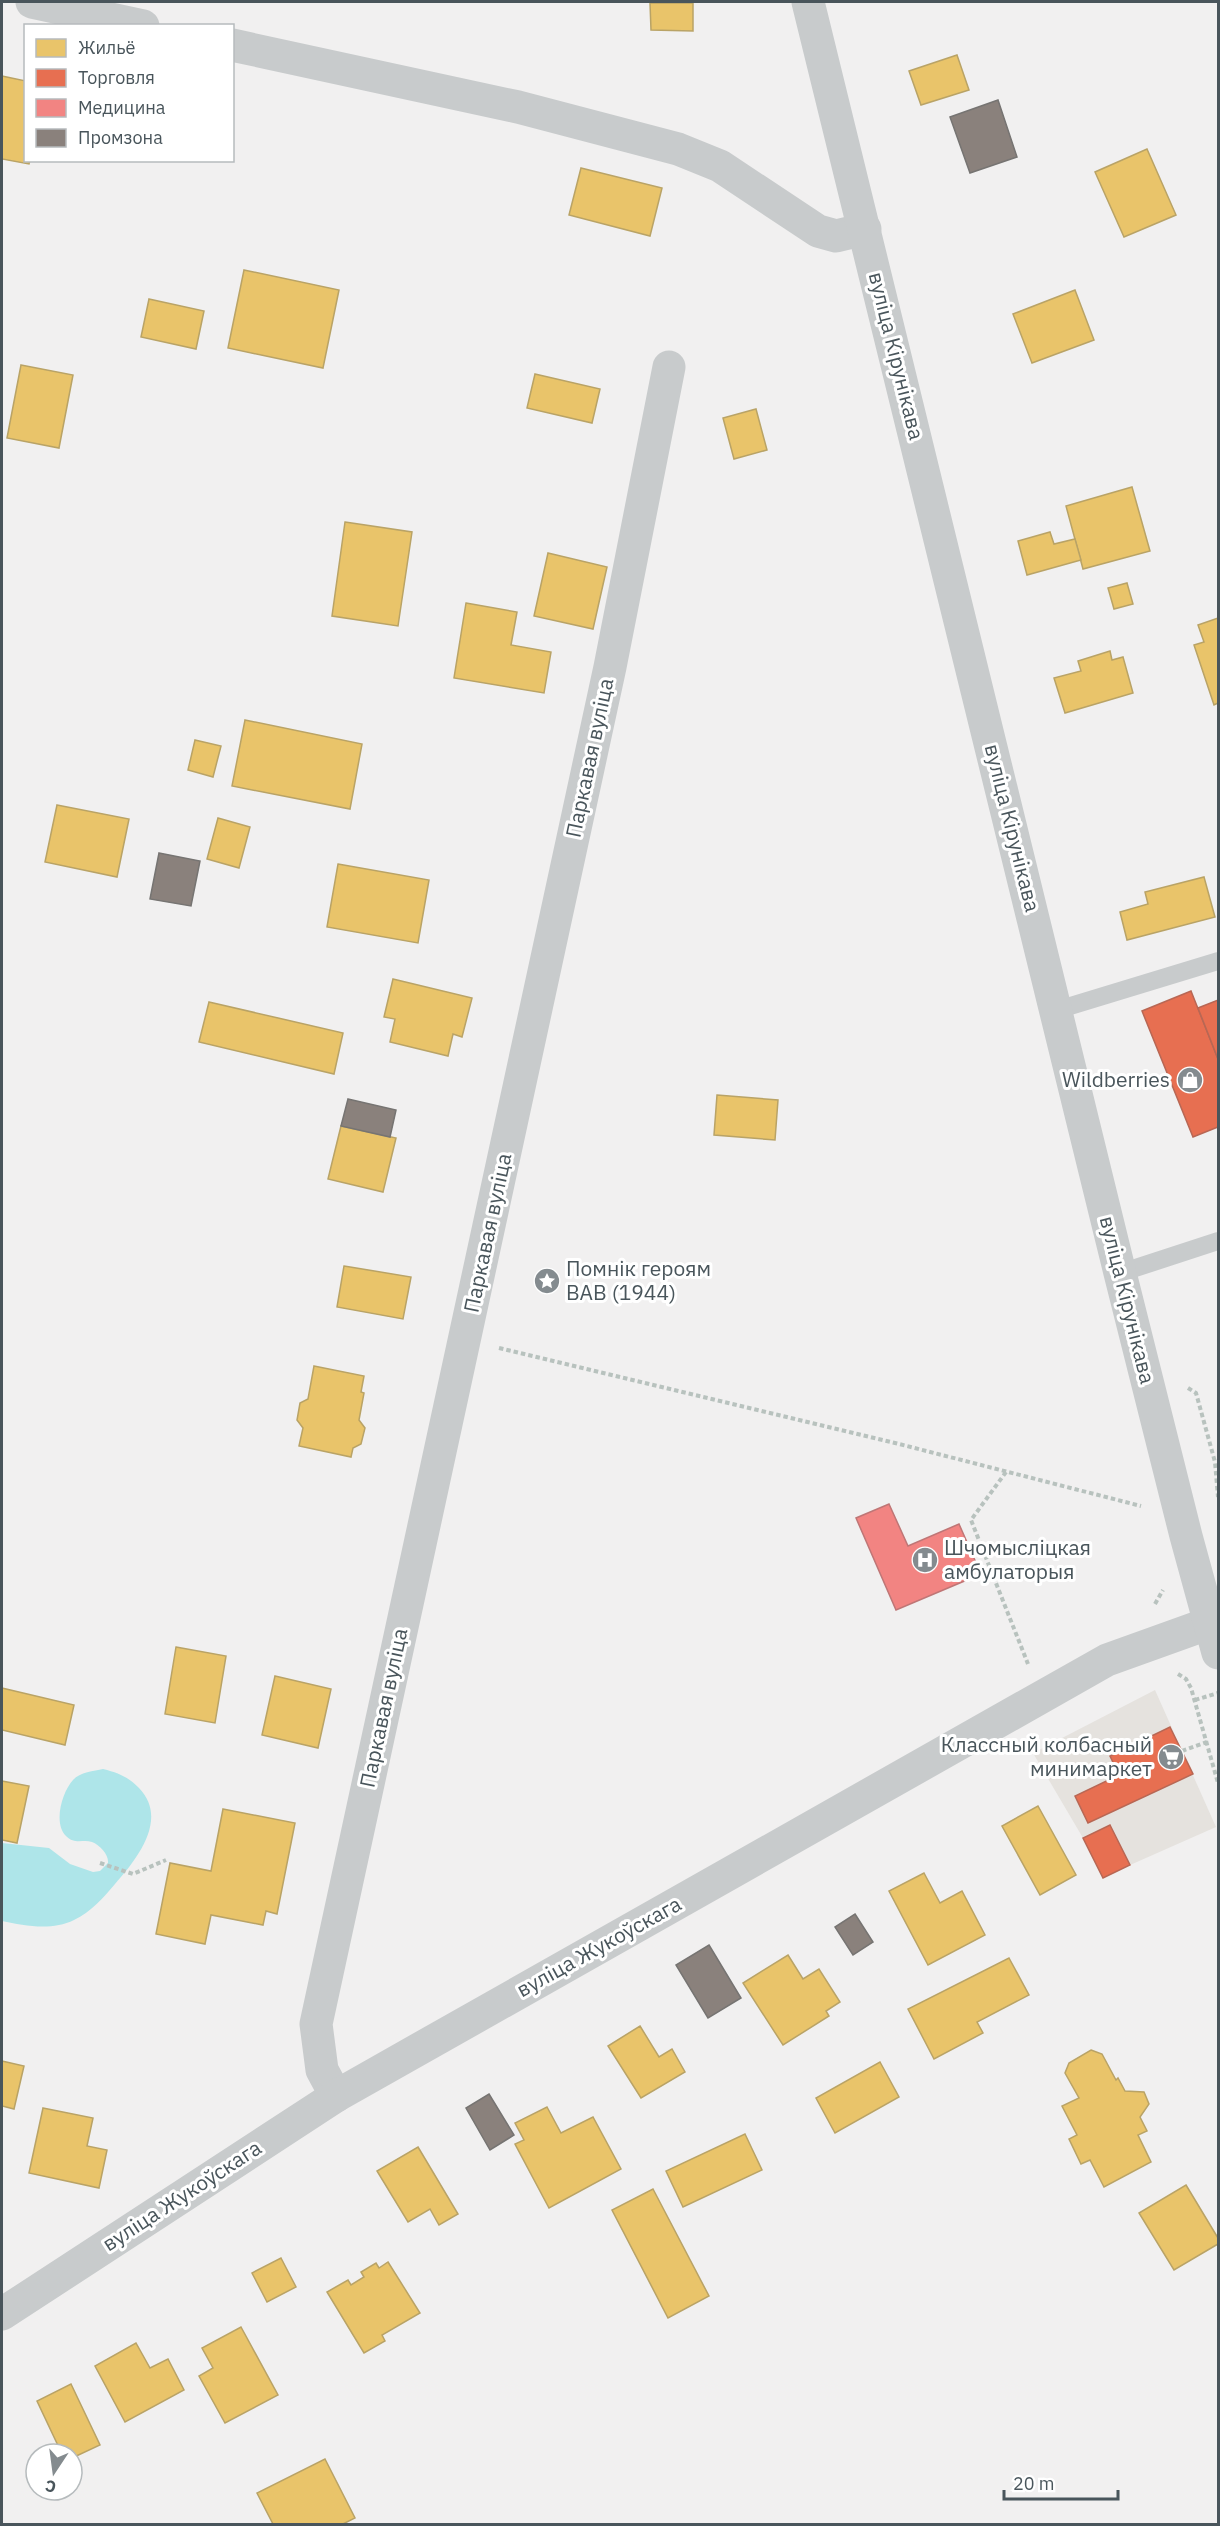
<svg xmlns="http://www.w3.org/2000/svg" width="1220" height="2526" viewBox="0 0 1220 2526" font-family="'IBM Plex Sans',sans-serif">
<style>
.commercial{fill:#e5e2de}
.water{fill:#aee5e9}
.homes{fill:#e9c46a;stroke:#b9a366;stroke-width:1.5}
.shops{fill:#e76f51;stroke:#b86754;stroke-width:1.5}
.health{fill:#f28482;stroke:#bf7676;stroke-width:1.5}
.industry{fill:#8a817c;stroke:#767472;stroke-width:1.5}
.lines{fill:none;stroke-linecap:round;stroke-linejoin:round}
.path{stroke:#b8c2be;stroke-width:4;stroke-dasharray:4.5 3;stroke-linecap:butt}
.service{stroke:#c8cbcc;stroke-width:18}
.minor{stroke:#c8cbcc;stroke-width:33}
.tertiary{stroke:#c8cbcc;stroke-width:33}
.labels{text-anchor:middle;stroke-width:6;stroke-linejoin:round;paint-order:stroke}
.street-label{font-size:21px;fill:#49555b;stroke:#fff}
.poi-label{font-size:21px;fill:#49555b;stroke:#fff;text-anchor:end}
</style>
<rect width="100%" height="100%" fill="#f1f0f0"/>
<polygon class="commercial" points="1155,1690 1216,1827 1103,1877 1083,1838 1033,1753"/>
<path class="water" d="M103,1769c16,4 25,8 36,19 30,31 -2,71 -24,96 -12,14 -24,28 -41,36 -22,11 -49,6 -72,1v-78l47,5 21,16 23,8 7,-1 8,-8c1,-8 -8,-18 -16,-21 -9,-3 -17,3 -26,-6 -13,-13 -4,-44 7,-56 7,-8 21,-9 30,-11z"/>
<g class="homes">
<polygon points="650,3 693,3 693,31 651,30"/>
<polygon points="957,55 969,90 921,105 909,71"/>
<polygon points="2,76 26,81 26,160 30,160 29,164 2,159"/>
<polygon points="1147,149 1176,215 1124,237 1095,172"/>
<polygon points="581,168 662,188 650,236 569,215"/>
<polygon points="244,270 339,290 323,368 228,348"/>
<polygon points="1075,290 1094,340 1032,363 1013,314"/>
<polygon points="149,299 204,311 196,349 141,337"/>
<polygon points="21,365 73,375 59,448 7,438"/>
<polygon points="535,374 600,389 592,423 527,408"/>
<polygon points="756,409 767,450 734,459 723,418"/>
<polygon points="1132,487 1150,551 1083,569 1066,506"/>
<polygon points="345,522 412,532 398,626 332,616"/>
<polygon points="1050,532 1054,544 1075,539 1081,560 1027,575 1018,541"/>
<polygon points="548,553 607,567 593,629 534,616"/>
<polygon points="1127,583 1133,604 1114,609 1108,588"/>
<polygon points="466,603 517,612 511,645 551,652 544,693 454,678"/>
<polygon points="1218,618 1218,703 1214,705 1194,645 1204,642 1198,625"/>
<polygon points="1110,651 1112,660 1123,657 1133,693 1065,713 1054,678 1081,671 1078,661"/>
<polygon points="245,720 362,744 350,809 232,786"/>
<polygon points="195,740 221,746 213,777 188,770"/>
<polygon points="57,805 129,819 117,877 45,862"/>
<polygon points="218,818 250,827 239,868 207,859"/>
<polygon points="338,864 429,880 418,943 327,927"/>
<polygon points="1204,877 1215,917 1127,940 1120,912 1148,904 1145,892"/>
<polygon points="393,979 472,998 462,1037 453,1034 448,1056 390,1042 395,1019 384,1017"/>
<polygon points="209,1002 343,1033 334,1074 199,1042"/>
<polygon points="717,1095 778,1100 775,1140 714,1135"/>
<polygon points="341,1126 396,1138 383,1192 328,1179"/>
<polygon points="344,1266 411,1277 403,1319 337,1307"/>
<polygon points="314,1366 364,1376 361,1392 364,1393 359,1420 365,1428 361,1444 353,1448 351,1457 299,1446 303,1428 297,1420 300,1403 308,1399"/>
<polygon points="176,1647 226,1656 215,1723 165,1714"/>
<polygon points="275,1676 331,1689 318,1748 262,1735"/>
<polygon points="2,1688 74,1705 65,1745 2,1730"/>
<polygon points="2,1781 29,1786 17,1843 2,1840"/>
<polygon points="1038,1806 1076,1875 1040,1895 1002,1826"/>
<polygon points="223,1809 295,1823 277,1914 266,1911 263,1925 211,1915 205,1944 156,1934 170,1863 211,1871"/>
<polygon points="924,1873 940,1903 962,1891 985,1935 928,1965 889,1891"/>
<polygon points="788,1955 803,1979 819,1969 840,2002 826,2011 829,2016 783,2045 743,1983"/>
<polygon points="1009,1958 1029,1995 977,2022 983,2033 934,2059 908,2009"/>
<polygon points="640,2026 659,2057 672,2049 685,2072 641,2098 608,2046"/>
<polygon points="1091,2050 1102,2054 1116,2080 1118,2078 1125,2091 1144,2092 1149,2104 1140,2117 1147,2131 1138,2135 1151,2162 1104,2187 1090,2160 1081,2164 1069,2139 1077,2135 1062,2106 1079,2098 1065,2073 1069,2063"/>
<polygon points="2,2061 24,2066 14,2109 2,2106"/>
<polygon points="880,2062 899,2097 835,2133 816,2098"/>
<polygon points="547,2107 561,2133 593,2117 621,2169 549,2208 515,2144 524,2140 515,2123"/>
<polygon points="43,2108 93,2118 87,2146 107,2150 99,2188 29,2173"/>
<polygon points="745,2134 762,2170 683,2207 666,2171"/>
<polygon points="418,2147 458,2214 439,2225 430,2209 408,2222 377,2171"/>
<polygon points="1186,2185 1218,2238 1218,2244 1174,2270 1139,2213"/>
<polygon points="653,2189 709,2296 668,2318 612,2210"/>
<polygon points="281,2258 296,2287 267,2302 252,2273"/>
<polygon points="388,2262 420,2313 382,2335 385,2341 364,2353 327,2292 348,2280 351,2285 364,2277 361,2272 376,2263 379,2268"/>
<polygon points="241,2327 278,2395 225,2423 199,2376 213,2368 202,2348"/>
<polygon points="136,2343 150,2368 168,2359 184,2390 125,2422 95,2366"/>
<polygon points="71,2384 100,2445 72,2458 72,2454 62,2454 37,2401"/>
<polygon points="325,2459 355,2518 343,2524 273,2524 257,2493"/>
</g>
<g class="shops">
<polygon points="1191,991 1218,1059 1218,1127 1193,1137 1142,1011"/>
<polygon points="1218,1000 1218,1059 1198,1008"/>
<polygon points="1170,1727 1193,1774 1088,1823 1075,1796 1119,1775 1110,1756"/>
<polygon points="1110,1825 1130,1865 1103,1878 1083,1838"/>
</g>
<polygon class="health" points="889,1504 908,1546 959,1524 981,1574 896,1610 856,1518"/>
<g class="industry">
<polygon points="998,100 1017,157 970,173 950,117"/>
<polygon points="159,853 200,861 191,906 150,899"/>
<polygon points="348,1099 396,1110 390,1137 341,1126"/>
<polygon points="855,1914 873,1942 853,1955 835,1927"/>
<polygon points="709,1945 741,1998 708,2018 676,1965"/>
<polygon points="489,2094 514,2135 490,2150 466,2108"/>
</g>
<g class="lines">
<g class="path">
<polyline points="499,1348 899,1444 1141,1506"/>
<polyline points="1188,1388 1196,1393 1215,1462 1218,1497"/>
<polyline points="1006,1472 971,1520 1028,1664"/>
<polyline points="1155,1604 1163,1590"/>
<polyline points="1178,1674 1186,1679 1191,1688 1218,1783"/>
<polyline points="1195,1700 1218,1693"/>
<polyline points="1182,1751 1207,1742"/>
<polyline points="100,1863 133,1874 166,1860"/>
</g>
<g class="service">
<polyline points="1057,1010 1218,961"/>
<polyline points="1120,1273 1218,1241"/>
</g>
<g class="minor">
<polyline points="32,2 143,26"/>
<polyline points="232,45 518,107 678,149 720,166 818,231 836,236 865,229"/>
<polyline points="336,2096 322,2070 316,2024 610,667 669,367"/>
<polyline points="2,2314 336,2096 1107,1660 1210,1623"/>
</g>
<polyline class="tertiary" points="808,2 1120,1273 1186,1536 1218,1653"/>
</g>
<defs>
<g id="shop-disc" transform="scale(1.35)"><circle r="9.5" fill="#848b8f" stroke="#fff"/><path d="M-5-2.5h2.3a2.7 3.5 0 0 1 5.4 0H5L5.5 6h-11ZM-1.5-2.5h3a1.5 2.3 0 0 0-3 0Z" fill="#fff"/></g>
<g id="sight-disc" transform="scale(1.35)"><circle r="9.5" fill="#848b8f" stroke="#fff"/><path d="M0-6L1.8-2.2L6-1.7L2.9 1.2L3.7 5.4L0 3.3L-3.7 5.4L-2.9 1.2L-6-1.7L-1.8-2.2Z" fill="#fff"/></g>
<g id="hospital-disc" transform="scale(1.35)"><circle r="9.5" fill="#848b8f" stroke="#fff"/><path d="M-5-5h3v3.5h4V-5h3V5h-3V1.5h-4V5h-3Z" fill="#fff"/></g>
<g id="supermarket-disc" transform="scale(1.35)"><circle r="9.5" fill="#848b8f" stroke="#fff"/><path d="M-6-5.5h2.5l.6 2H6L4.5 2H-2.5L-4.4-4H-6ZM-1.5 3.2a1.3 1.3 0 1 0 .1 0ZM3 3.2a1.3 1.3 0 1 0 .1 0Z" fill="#fff"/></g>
</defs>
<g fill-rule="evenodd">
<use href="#shop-disc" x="1190" y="1080"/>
<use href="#sight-disc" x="547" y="1281"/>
<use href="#hospital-disc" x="925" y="1560"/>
<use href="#supermarket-disc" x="1171" y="1757"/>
</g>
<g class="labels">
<g class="street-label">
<text transform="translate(896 356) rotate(76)" y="7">вуліца Кірунікава</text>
<text transform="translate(590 758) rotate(-78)" y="7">Паркавая вуліца</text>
<text transform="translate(1012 828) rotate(76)" y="7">вуліца Кірунікава</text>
<text transform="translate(488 1233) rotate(-78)" y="7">Паркавая вуліца</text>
<text transform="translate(1127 1300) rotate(76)" y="7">вуліца Кірунікава</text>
<text transform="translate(384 1708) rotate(-78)" y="7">Паркавая вуліца</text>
<text transform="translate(599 1947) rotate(-29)" y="7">вуліца Жукоўскага</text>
<text transform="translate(182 2196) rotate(-33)" y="7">вуліца Жукоўскага</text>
</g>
<g class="poi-label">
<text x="1170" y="1087">Wildberries</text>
<text x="566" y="1276" text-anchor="start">Помнік героям<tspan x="566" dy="24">ВАВ (1944)</tspan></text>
<text x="944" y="1555" text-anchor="start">Шчомысліцкая<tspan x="944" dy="24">амбулаторыя</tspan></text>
<text x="1152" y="1752">Классный колбасный<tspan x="1152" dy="24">минимаркет</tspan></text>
</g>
</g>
<rect width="1220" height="2526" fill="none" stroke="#49555b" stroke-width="6"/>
<rect x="24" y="24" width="210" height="138" fill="#ffffff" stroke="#b6bbbd" stroke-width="1.5"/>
<rect x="36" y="39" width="30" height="18" fill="#e9c46a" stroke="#b6bbbd" stroke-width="1.5"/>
<text x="78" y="54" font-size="18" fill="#49555b">Жильё</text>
<rect x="36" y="69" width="30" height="18" fill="#e76f51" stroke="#b6bbbd" stroke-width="1.5"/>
<text x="78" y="84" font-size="18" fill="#49555b">Торговля</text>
<rect x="36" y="99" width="30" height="18" fill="#f28482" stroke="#b6bbbd" stroke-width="1.5"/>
<text x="78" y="114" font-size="18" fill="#49555b">Медицина</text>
<rect x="36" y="129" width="30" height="18" fill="#8a817c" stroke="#b6bbbd" stroke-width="1.5"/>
<text x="78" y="144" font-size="18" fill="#49555b">Промзона</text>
<g transform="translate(54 2472) rotate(193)"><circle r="28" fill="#ffffff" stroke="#b6bbbd" stroke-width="1.5"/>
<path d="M0-4.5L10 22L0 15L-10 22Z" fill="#848b8f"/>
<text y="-9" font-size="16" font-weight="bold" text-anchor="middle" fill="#49555b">С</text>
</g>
<path d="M1004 2490v9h114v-9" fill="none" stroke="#49555b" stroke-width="3"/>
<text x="1013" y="2490" font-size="18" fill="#49555b" stroke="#ffffff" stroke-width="4.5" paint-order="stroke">20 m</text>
</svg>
